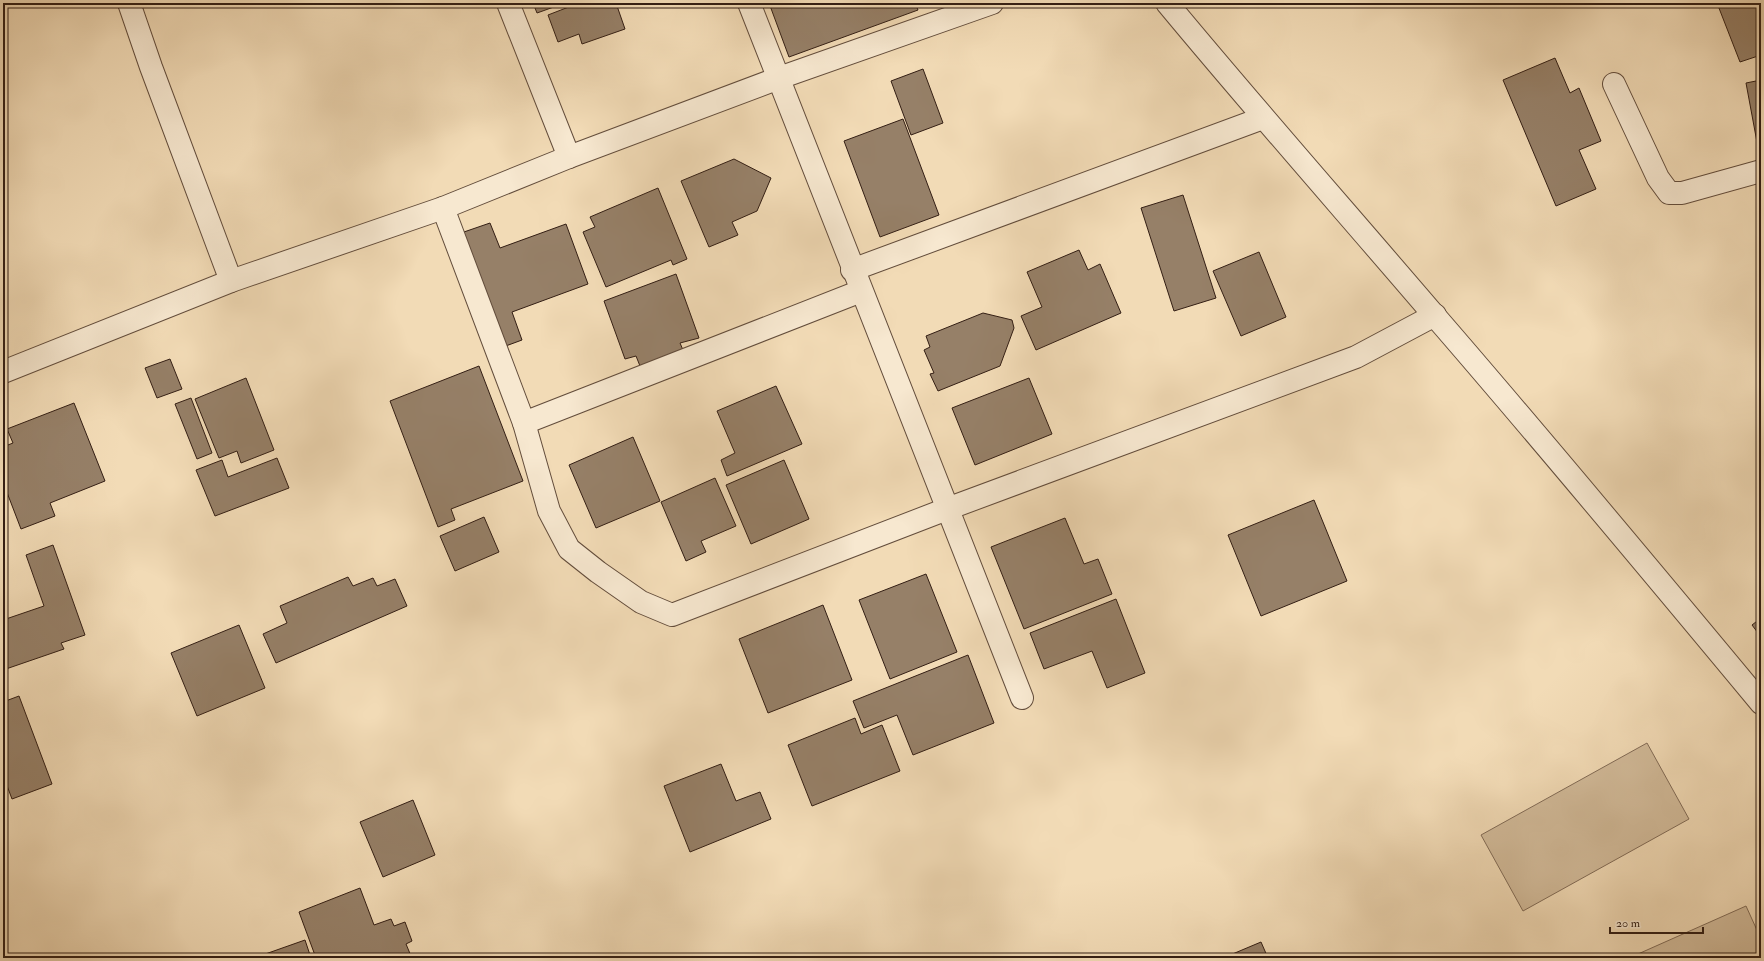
<svg xmlns="http://www.w3.org/2000/svg" width="1764" height="961" viewBox="0 0 1764 961" font-family="'IM FELL Double Pica',serif">
<style>
.green{fill:#d2bb9a;stroke:#826c57}
.building{fill:#968068;stroke:#331e14}
.lines{fill:none;stroke-linecap:round;stroke-linejoin:round}
.street-casing{stroke:#634d3c;stroke-width:24}
.street{stroke:#f7e8d0;stroke-width:22}
</style>
<rect width="100%" height="100%" fill="#f2dbb6"/>
<filter id="stains"><feTurbulence type="fractalNoise" baseFrequency=".005" numOctaves="4"/><feColorMatrix values="0 0 0 0 .2 0 0 0 0 .09 0 0 0 0 .02 0 0 0 .5 -.17"/></filter>
<radialGradient id="worn" r=".72"><stop offset=".6" stop-color="#630" stop-opacity="0"/><stop offset="1" stop-color="#630" stop-opacity=".3"/></radialGradient>
<g class="green">
<polygon points="1647,743 1689,819 1523,911 1481,835"/>
<polygon points="1746,906 1761,939 1761,958 1629,958"/>
</g>
<g class="building">
<polygon points="533,3 565,3 537,13"/>
<polygon points="579,3 616,3 625,29 582,44 579,34 558,42 548,15"/>
<polygon points="769,3 915,3 918,10 789,57"/>
<polygon points="1717,3 1761,3 1761,55 1740,62"/>
<polygon points="1555,58 1570,93 1579,88 1601,141 1579,150 1596,189 1556,206 1503,80"/>
<polygon points="923,69 943,123 911,135 891,81"/>
<polygon points="1761,80 1761,153 1759,153 1746,83"/>
<polygon points="903,119 939,215 880,237 844,141"/>
<polygon points="734,159 771,178 757,211 732,222 738,235 709,247 681,181"/>
<polygon points="658,188 687,259 673,265 671,260 606,287 583,232 595,227 590,217"/>
<polygon points="1183,195 1216,298 1174,311 1141,208"/>
<polygon points="490,223 500,248 566,224 588,284 512,312 522,340 503,347 461,233"/>
<polygon points="1079,250 1088,270 1100,264 1121,313 1036,350 1021,316 1042,307 1027,272"/>
<polygon points="1259,252 1286,317 1241,336 1213,271"/>
<polygon points="676,274 699,338 680,343 683,350 640,366 636,356 625,359 604,301"/>
<polygon points="983,313 1012,320 1014,328 1000,366 938,391 930,374 934,373 924,350 930,347 926,336"/>
<polygon points="170,359 182,389 157,398 145,368"/>
<polygon points="479,366 523,481 451,509 455,520 438,527 390,401"/>
<polygon points="246,378 274,450 241,463 237,451 219,458 195,399"/>
<polygon points="1029,378 1052,434 975,465 952,408"/>
<polygon points="776,386 802,444 727,476 721,460 735,453 717,411"/>
<polygon points="191,398 212,453 197,459 175,404"/>
<polygon points="74,403 105,481 50,503 55,516 21,529 3,482 3,447 13,443 7,429"/>
<polygon points="633,437 660,501 596,528 569,465"/>
<polygon points="277,458 289,488 215,516 196,470 222,460 228,477"/>
<polygon points="784,460 809,519 751,544 726,485"/>
<polygon points="715,478 736,526 701,541 706,552 686,561 661,502"/>
<polygon points="1314,500 1347,581 1261,616 1228,535"/>
<polygon points="484,517 499,552 455,571 440,536"/>
<polygon points="1065,518 1084,564 1098,559 1112,594 1024,629 991,547"/>
<polygon points="53,545 85,635 61,643 64,649 3,670 3,620 44,606 26,555"/>
<polygon points="926,574 957,652 890,679 859,600"/>
<polygon points="348,577 353,586 373,578 377,586 395,579 407,606 276,663 263,634 287,623 280,606"/>
<polygon points="1116,599 1145,673 1107,688 1092,651 1044,669 1030,633"/>
<polygon points="823,605 852,680 768,713 739,639"/>
<polygon points="1761,618 1761,637 1752,625"/>
<polygon points="239,625 265,688 197,716 171,653"/>
<polygon points="968,655 994,723 913,755 897,715 864,728 853,701"/>
<polygon points="19,696 52,784 12,799 3,775 3,702"/>
<polygon points="855,718 861,734 882,725 900,771 812,806 788,745"/>
<polygon points="721,764 736,801 760,792 771,819 690,852 664,786"/>
<polygon points="413,800 435,855 383,877 360,822"/>
<polygon points="360,888 374,925 391,919 394,926 405,922 412,941 406,944 411,956 407,958 316,958 299,912"/>
<polygon points="305,940 311,958 254,958"/>
<polygon points="1261,942 1268,958 1223,958"/>
</g>
<g class="lines">
<g class="street-casing">
<g id="street">
<polyline points="129,3 151,67 231,281"/>
<polyline points="508,3 569,157"/>
<polyline points="749,3 1022,698"/>
<path d="M1167,3c87,105 178,208 267,312 111,128 219,258 327,388"/>
<polyline points="1614,84 1658,178 1669,193 1682,193 1761,171"/>
<polyline points="443,208 524,423 549,511 569,549 598,572 641,602 672,615 947,509 1356,357 1435,315"/>
<polyline points="852,270 1263,118"/>
<polyline points="3,372 231,281 443,208 569,157 779,78 992,3"/>
<polyline points="524,423 861,291"/>
</g>
</g>
<use href="#street" class="street"/>
</g>
<rect width="1764" height="961" fill="none" stroke="#f2dbb6" stroke-width="16"/>
<rect x="4" y="4" width="1756" height="953" fill="none" stroke="#331e14" stroke-width="2"/>
<rect x="8" y="8" width="1748" height="945" fill="none" stroke="#331e14"/>
<path d="M1610 927v6h93v-6" fill="none" stroke="#331e14" stroke-width="2"/>
<text x="1616" y="927" font-size="12" fill="#331e14" stroke="#f7e8d0" stroke-width="3" paint-order="stroke">20 m</text>
<rect width="100%" height="100%" filter="url(#stains)"/>
<rect width="100%" height="100%" fill="url(#worn)"/>
</svg>
